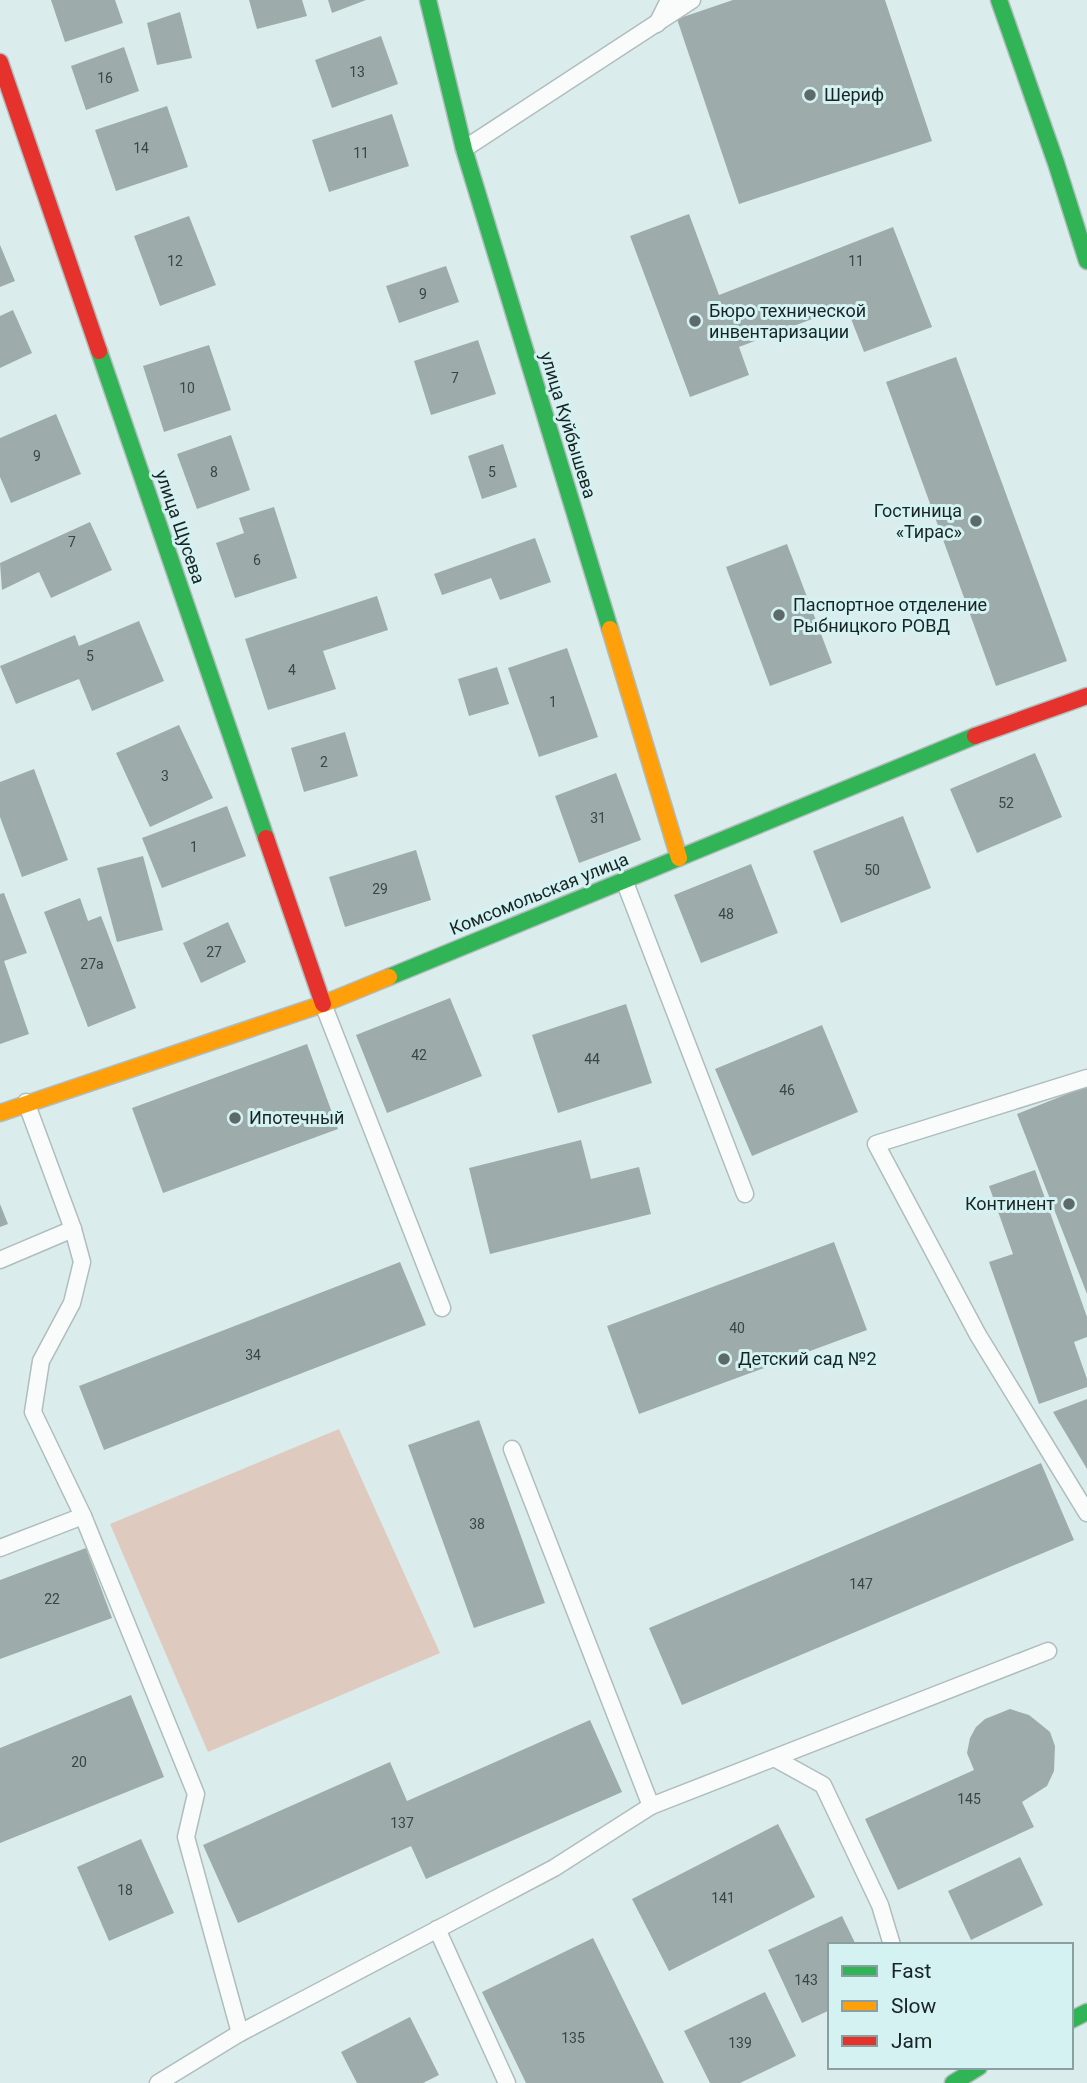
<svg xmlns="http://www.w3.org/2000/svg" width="1087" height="2083" viewBox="0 0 1087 2083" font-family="Roboto,sans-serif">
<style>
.green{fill:#dfcac0}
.building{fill:#9eabab}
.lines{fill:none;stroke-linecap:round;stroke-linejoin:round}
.lane-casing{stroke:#b0bdbd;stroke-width:19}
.fast-casing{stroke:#b0bdbd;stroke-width:19}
.slow-casing{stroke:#b0bdbd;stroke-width:19}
.jam-casing{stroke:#b0bdbd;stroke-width:19}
.lane{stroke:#fafcfc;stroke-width:16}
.fast{stroke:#30b455;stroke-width:16}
.slow{stroke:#ff9f0a;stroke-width:16}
.jam{stroke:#e5322d;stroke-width:16}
.poi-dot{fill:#5d6a6a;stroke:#d5f2f2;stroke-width:2.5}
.labels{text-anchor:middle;stroke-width:6;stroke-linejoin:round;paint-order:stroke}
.number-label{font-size:14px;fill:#3a4646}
.poi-label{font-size:18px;fill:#192424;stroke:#d5f2f2;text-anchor:start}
.street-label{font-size:18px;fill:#192424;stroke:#d5f2f2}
</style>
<rect width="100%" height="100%" fill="#dbecec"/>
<polygon class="green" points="339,1429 440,1653 208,1752 110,1524"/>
<g class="building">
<polygon points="51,0 115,0 123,23 65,42"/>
<polygon points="249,0 302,0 307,16 257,29"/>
<polygon points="328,0 366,0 332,13"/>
<polygon points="733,0 885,0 932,141 739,204 677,19"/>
<polygon points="180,12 192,58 157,65 147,23"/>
<polygon points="381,36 398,84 332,108 315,60"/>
<polygon points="124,47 139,91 86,110 71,66"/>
<polygon points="167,106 188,167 116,191 95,130"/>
<polygon points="392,114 409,166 329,192 312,140"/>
<polygon points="689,214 719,295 893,227 932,327 864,352 846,306 739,347 749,375 690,397 630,236"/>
<polygon points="189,216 216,285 160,306 134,236"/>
<polygon points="0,245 15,281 0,287"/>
<polygon points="446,266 459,302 399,323 386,286"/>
<polygon points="13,310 32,353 0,368 0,316"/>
<polygon points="478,340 496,394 431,415 414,361"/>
<polygon points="209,345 231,410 164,432 143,366"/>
<polygon points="956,357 1067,661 996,686 886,382"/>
<polygon points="56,414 81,474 11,503 0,477 0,438"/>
<polygon points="231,435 250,490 197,509 177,454"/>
<polygon points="503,444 517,487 482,499 468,456"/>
<polygon points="274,507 297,578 235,598 216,543 244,533 239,518"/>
<polygon points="90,522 112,570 51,598 39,572 2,590 0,563"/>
<polygon points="535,538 551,582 500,600 491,578 442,595 434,574"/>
<polygon points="787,544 832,663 770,686 726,567"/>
<polygon points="377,596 388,630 323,651 336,689 268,710 245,639"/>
<polygon points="139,621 164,681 92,711 79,679 16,704 0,666 75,635 79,646"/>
<polygon points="567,648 598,737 539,757 508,668"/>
<polygon points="497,667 509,704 469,716 458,679"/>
<polygon points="179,725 213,798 150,827 116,753"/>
<polygon points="345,732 358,776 304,792 291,748"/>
<polygon points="1035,753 1062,817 977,853 950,789"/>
<polygon points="34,769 68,860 22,877 0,817 0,782"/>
<polygon points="616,773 641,840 579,863 555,796"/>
<polygon points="227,806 246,856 162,888 142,838"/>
<polygon points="903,816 931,888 841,923 813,851"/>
<polygon points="416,850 431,900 345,927 329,877"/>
<polygon points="143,856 163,930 117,942 97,868"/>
<polygon points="751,864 778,933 701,963 674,895"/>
<polygon points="4,893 27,953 4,961 29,1034 0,1044 0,894"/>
<polygon points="80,898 88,921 101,916 136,1008 88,1027 44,912"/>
<polygon points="228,922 246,962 201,983 183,943"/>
<polygon points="450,998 482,1076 387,1113 356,1035"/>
<polygon points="626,1004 652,1083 558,1113 532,1035"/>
<polygon points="822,1025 858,1112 752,1156 715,1069"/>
<polygon points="307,1044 338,1129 163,1193 132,1108"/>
<polygon points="1087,1086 1087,1294 1017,1114"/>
<polygon points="581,1140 591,1179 639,1167 651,1214 490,1254 469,1168"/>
<polygon points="1035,1170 1087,1317 1087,1337 1074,1342 1087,1379 1087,1387 1039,1404 989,1262 1013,1254 989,1186"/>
<polygon points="0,1204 8,1224 0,1227"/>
<polygon points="834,1242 867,1330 639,1414 607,1326"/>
<polygon points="400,1262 426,1325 104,1450 79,1386"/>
<polygon points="1087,1399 1087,1469 1053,1412"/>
<polygon points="479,1420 545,1603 474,1628 408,1445"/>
<polygon points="1041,1463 1074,1540 682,1705 649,1628"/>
<polygon points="86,1548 112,1618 0,1659 0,1580"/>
<polygon points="131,1695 164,1777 0,1843 0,1748"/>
<polygon points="1010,1709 1029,1715 1039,1723 1050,1732 1055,1746 1054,1771 1047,1786 1022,1802 1034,1827 898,1890 865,1819 974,1770 967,1753 970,1738 976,1727 985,1719"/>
<polygon points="590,1720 622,1792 426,1879 411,1846 238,1923 203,1845 390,1762 407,1801"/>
<polygon points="778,1824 815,1897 669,1971 632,1899"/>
<polygon points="141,1839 174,1913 109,1941 77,1867"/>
<polygon points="1020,1857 1043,1905 971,1940 948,1891"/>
<polygon points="842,1916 856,1945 830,1945 830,2010 802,2023 768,1950"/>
<polygon points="593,1938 664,2083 526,2083 482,1992"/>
<polygon points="765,1992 796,2056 740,2083 710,2083 684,2031"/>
<polygon points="410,2017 439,2075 423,2083 357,2083 341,2052"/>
</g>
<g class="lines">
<g class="lane-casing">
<g id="lane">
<polyline points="657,24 669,0"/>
<polyline points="464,149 692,0"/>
<polyline points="624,880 745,1194"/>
<polyline points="323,1004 442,1308"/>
<polyline points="1087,1078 876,1144 978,1335 1087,1513"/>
<polyline points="26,1102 73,1229 82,1262 72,1303 41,1361 33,1412 83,1516 196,1794 186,1837 240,2033"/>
<polyline points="0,1260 73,1229"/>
<polyline points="512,1449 651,1806 1048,1651"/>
<polyline points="0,1548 83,1516"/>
<polyline points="774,1758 823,1785 880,1905 892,1945"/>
<polyline points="437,1929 507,2083"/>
<polyline points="158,2083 240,2033 554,1868 651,1806"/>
</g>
</g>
<g class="fast-casing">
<g id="fast">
<polyline points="428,0 464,149 610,629"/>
<polyline points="999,0 1056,163 1087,261"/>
<polyline points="99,351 266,838"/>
<polyline points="389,977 975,736"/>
<polyline points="1071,2020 1087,2012"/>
<polyline points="953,2083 979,2067"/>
</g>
</g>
<g class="slow-casing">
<g id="slow">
<polyline points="610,629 679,858"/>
<polyline points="0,1113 323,1004 389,977"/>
</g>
</g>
<g class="jam-casing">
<g id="jam">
<polyline points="0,62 99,351"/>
<polyline points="975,736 1087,696"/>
<polyline points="266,838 323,1004"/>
</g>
</g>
<use href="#lane" class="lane"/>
<use href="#fast" class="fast"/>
<use href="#slow" class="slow"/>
<use href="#jam" class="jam"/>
</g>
<g class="poi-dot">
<circle cx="810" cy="95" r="7"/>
<circle cx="695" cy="321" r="7"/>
<circle cx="976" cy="521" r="7"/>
<circle cx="779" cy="615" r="7"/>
<circle cx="235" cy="1118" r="7"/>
<circle cx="1069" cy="1204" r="7"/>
<circle cx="724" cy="1359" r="7"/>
</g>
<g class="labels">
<g class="number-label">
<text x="357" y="77">13</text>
<text x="105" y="83">16</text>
<text x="141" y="153">14</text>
<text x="361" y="158">11</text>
<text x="175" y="266">12</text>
<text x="856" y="266">11</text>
<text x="423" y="299">9</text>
<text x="455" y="383">7</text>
<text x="187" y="393">10</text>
<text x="37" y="461">9</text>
<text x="214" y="477">8</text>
<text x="492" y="477">5</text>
<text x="72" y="547">7</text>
<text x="257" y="565">6</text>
<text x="90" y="661">5</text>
<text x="292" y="675">4</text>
<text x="553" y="707">1</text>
<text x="324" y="767">2</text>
<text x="165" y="781">3</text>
<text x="1006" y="808">52</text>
<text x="598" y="823">31</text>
<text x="194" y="852">1</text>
<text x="872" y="875">50</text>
<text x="380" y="894">29</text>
<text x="726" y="919">48</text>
<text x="214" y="957">27</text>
<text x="92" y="969">27а</text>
<text x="419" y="1060">42</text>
<text x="592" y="1064">44</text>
<text x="787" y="1095">46</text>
<text x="737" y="1333">40</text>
<text x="253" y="1360">34</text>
<text x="477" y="1529">38</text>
<text x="861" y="1589">147</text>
<text x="52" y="1604">22</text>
<text x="79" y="1767">20</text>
<text x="969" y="1804">145</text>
<text x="402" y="1828">137</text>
<text x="125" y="1895">18</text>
<text x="723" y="1903">141</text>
<text x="806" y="1985">143</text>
<text x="573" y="2043">135</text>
<text x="740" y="2048">139</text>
</g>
<g class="poi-label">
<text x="824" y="101">Шериф</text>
<text x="709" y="317">Бюро технической<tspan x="709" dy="21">инвентаризации</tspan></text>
<text x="962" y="517" text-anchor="end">Гостиница<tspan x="962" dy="21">«Тирас»</tspan></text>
<text x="793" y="611">Паспортное отделение<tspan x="793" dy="21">Рыбницкого РОВД</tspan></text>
<text x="249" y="1124">Ипотечный</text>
<text x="1055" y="1210" text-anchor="end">Континент</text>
<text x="738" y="1365">Детский сад №2</text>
</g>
<g class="street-label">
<text transform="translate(568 425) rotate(73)" y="6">улица Куйбышева</text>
<text transform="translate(180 527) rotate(71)" y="6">улица Щусева</text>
<text transform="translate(539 894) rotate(-22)" y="6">Комсомольская улица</text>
</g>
</g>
<rect x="828" y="1943" width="245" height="126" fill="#d5f2f2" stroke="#8aa0a0" stroke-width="2"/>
<rect x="842" y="1966" width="35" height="10" fill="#30b455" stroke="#8aa0a0" stroke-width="2"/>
<text x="891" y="1978" font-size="21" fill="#192424">Fast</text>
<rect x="842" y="2001" width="35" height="10" fill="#ff9f0a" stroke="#8aa0a0" stroke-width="2"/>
<text x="891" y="2013" font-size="21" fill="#192424">Slow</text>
<rect x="842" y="2036" width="35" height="10" fill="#e5322d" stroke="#8aa0a0" stroke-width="2"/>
<text x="891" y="2048" font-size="21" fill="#192424">Jam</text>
</svg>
